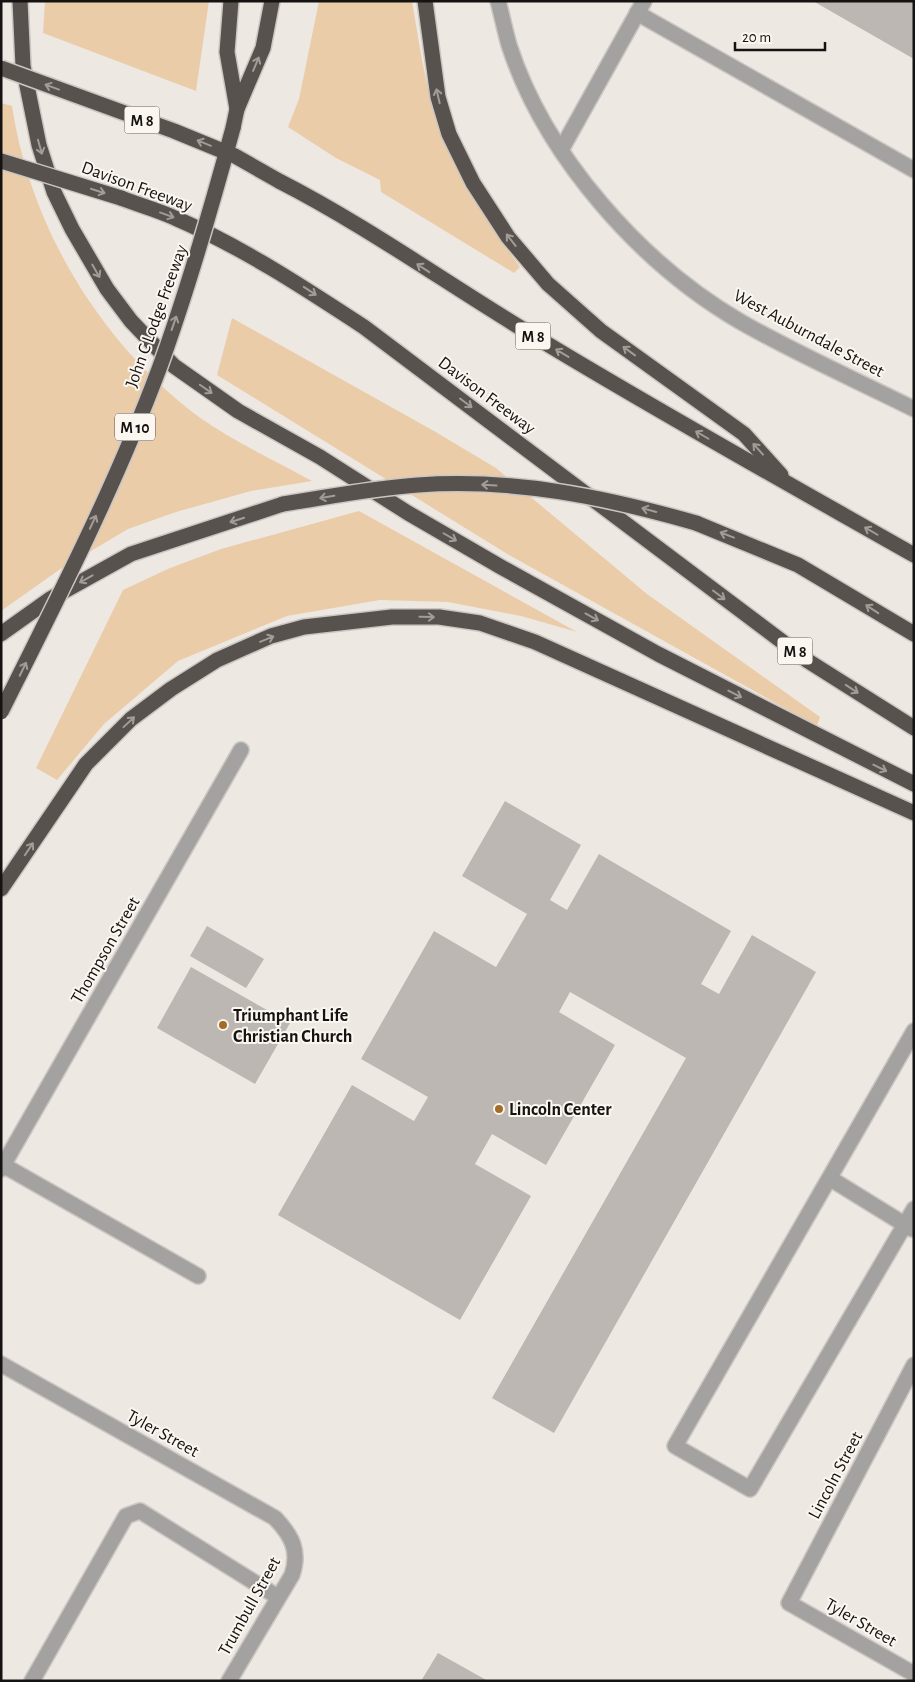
<svg xmlns="http://www.w3.org/2000/svg" width="915" height="1682" viewBox="0 0 915 1682" font-family="'Alegreya Sans',sans-serif">
<style>
.green{fill:#ebcca9}
.building{fill:#bcb7b2}
.lines{fill:none;stroke-linecap:round;stroke-linejoin:round}
.service-casing{stroke:#cbc6c2;stroke-width:18}
.minor-casing{stroke:#cbc6c2;stroke-width:18}
.motorway-casing{stroke:#cbc6c2;stroke-width:18}
.service{stroke:#a4a2a0;stroke-width:15}
.minor{stroke:#a4a2a0;stroke-width:15}
.motorway{stroke:#57524e;stroke-width:15}
.motorway-bridge-casing{stroke:#cbc6c2;stroke-width:18;stroke-linecap:butt}
.motorway-bridge{stroke:#57524e;stroke-width:15}
.oneway{stroke:#a19c97}
.poi-dot{fill:#a36d27;stroke:#fbf6f0;stroke-width:2}
.labels{text-anchor:middle;stroke-width:4;stroke-linejoin:round;paint-order:stroke}
.shield{fill:#fbf6f0;stroke:#5a5755;stroke-width:1}
.shield-label{font-size:16px;font-weight:bold;fill:#151312}
.street-label{font-size:18px;fill:#151312;stroke:#fbf6f0}
.poi-label{font-size:18px;font-weight:bold;fill:#151312;stroke:#fbf6f0;text-anchor:start}
</style>
<rect width="100%" height="100%" fill="#eee8e3"/>
<g class="green">
<polygon points="45,1 209,1 196,91 43,33"/>
<path d="M319,1h93c7,40 12,81 26,120 19,53 49,100 82,146l-6,6 -133,-81 -1,-12 -44,-22 -48,-31 11,-28z"/>
<path d="M1,103l11,3c18,121 89,238 187,311 35,25 75,43 113,64l-61,10 -75,21 -48,17 -69,41 -58,41z"/>
<polygon points="232,318 434,431 496,468 647,594 820,717 817,726 509,555 217,375"/>
<polygon points="359,511 577,632 521,616 448,602 380,600 287,616 178,661 104,724 57,780 36,768 123,590 170,568 221,549"/>
</g>
<g class="building">
<polygon points="813,1 914,1 914,59"/>
<polygon points="505,801 581,845 550,900 567,910 599,854 731,931 701,984 719,994 752,935 816,972 554,1433 492,1398 686,1058 570,992 559,1012 615,1045 546,1165 492,1134 475,1164 531,1196 460,1320 278,1215 352,1085 414,1121 428,1097 361,1059 434,931 496,967 527,914 462,876"/>
<polygon points="207,926 264,959 246,988 190,956"/>
<polygon points="191,967 290,1023 255,1084 157,1028"/>
<polygon points="438,1653 488,1681 421,1681"/>
</g>
<g class="lines">
<g class="service-casing">
<g id="service">
<polyline points="637,13 914,170"/>
<polyline points="561,150 644,1"/>
<polyline points="914,1031 675,1446 750,1489 914,1209"/>
<polyline points="3,1165 198,1276"/>
<polyline points="831,1179 912,1229"/>
<polyline points="32,1681 126,1516 140,1511 278,1597"/>
</g>
</g>
<g class="minor-casing">
<g id="minor">
<path d="M498,1c4,15 7,30 11,44 36,111 132,219 232,277 56,32 115,58 173,87"/>
<polyline points="1,1169 241,750"/>
<path d="M1,1364l274,154c17,18 25,33 17,57l-63,106"/>
<polyline points="914,1365 789,1603 914,1674"/>
</g>
</g>
<g class="motorway-casing">
<g id="motorway">
<polyline points="20,1 23,66 39,145 54,192 72,229 107,289 131,321 174,366 238,411 320,457 408,513 501,567 658,654 914,784"/>
<polyline points="231,1 227,52 237,109"/>
<polyline points="425,1 438,97 449,134 473,183 508,237 548,284 601,331 744,434 781,475"/>
<polyline points="233,128 237,109 263,48 272,1"/>
<path d="M279,181c88,45 170,104 255,155 125,76 253,147 380,219"/>
<path d="M121,198c18,7 37,12 54,20 67,29 128,69 189,109l444,334 106,67"/>
<polyline points="696,523 798,565 914,634"/>
<polyline points="1,634 50,599 131,554 283,504"/>
<polyline points="1,889 86,764 131,719 171,689 217,660 271,636 304,627 392,617 439,617 480,623 535,642 914,813"/>
</g>
</g>
<use href="#service" class="service"/>
<use href="#minor" class="minor"/>
<use href="#motorway" class="motorway"/>
<g class="motorway-bridge-casing">
<g id="motorway-bridge">
<polyline points="1,68 174,131 235,156 279,181"/>
<polyline points="1,161 121,198"/>
<path d="M283,504c45,-7 90,-16 135,-19 95,-7 187,12 278,38"/>
<path d="M1,712c56,-112 114,-225 158,-343 29,-79 52,-160 74,-241"/>
</g>
</g>
<use href="#motorway-bridge" class="motorway-bridge"/>
</g>
<defs><path id="oneway-shaft" d="M-6 0H5M1.5-3L5.5 0L1.5 3" fill="none" stroke-width="1.6" stroke-linecap="round" stroke-linejoin="round" transform="scale(1.25)"/></defs>
<g class="oneway">
<use href="#oneway-shaft" transform="translate(256 64) rotate(-67)"/>
<use href="#oneway-shaft" transform="translate(52 87) rotate(-160)"/>
<use href="#oneway-shaft" transform="translate(438 96) rotate(-103)"/>
<use href="#oneway-shaft" transform="translate(204 143) rotate(-158)"/>
<use href="#oneway-shaft" transform="translate(40 147) rotate(74)"/>
<use href="#oneway-shaft" transform="translate(98 191) rotate(18)"/>
<use href="#oneway-shaft" transform="translate(167 215) rotate(20)"/>
<use href="#oneway-shaft" transform="translate(511 240) rotate(-128)"/>
<use href="#oneway-shaft" transform="translate(423 268) rotate(-147)"/>
<use href="#oneway-shaft" transform="translate(96 271) rotate(60)"/>
<use href="#oneway-shaft" transform="translate(310 291) rotate(33)"/>
<use href="#oneway-shaft" transform="translate(174 323) rotate(-71)"/>
<use href="#oneway-shaft" transform="translate(629 351) rotate(-144)"/>
<use href="#oneway-shaft" transform="translate(562 353) rotate(-149)"/>
<use href="#oneway-shaft" transform="translate(206 389) rotate(35)"/>
<use href="#oneway-shaft" transform="translate(466 403) rotate(37)"/>
<use href="#oneway-shaft" transform="translate(702 435) rotate(-150)"/>
<use href="#oneway-shaft" transform="translate(758 449) rotate(-132)"/>
<use href="#oneway-shaft" transform="translate(489 485) rotate(-177)"/>
<use href="#oneway-shaft" transform="translate(327 497) rotate(170)"/>
<use href="#oneway-shaft" transform="translate(649 510) rotate(-165)"/>
<use href="#oneway-shaft" transform="translate(237 520) rotate(162)"/>
<use href="#oneway-shaft" transform="translate(93 522) rotate(-65)"/>
<use href="#oneway-shaft" transform="translate(871 531) rotate(-150)"/>
<use href="#oneway-shaft" transform="translate(727 535) rotate(-159)"/>
<use href="#oneway-shaft" transform="translate(450 537) rotate(30)"/>
<use href="#oneway-shaft" transform="translate(86 579) rotate(151)"/>
<use href="#oneway-shaft" transform="translate(719 595) rotate(37)"/>
<use href="#oneway-shaft" transform="translate(872 609) rotate(-147)"/>
<use href="#oneway-shaft" transform="translate(427 617) rotate(1)"/>
<use href="#oneway-shaft" transform="translate(592 617) rotate(29)"/>
<use href="#oneway-shaft" transform="translate(267 639) rotate(-22)"/>
<use href="#oneway-shaft" transform="translate(23 669) rotate(-64)"/>
<use href="#oneway-shaft" transform="translate(852 689) rotate(33)"/>
<use href="#oneway-shaft" transform="translate(735 694) rotate(27)"/>
<use href="#oneway-shaft" transform="translate(129 722) rotate(-43)"/>
<use href="#oneway-shaft" transform="translate(880 768) rotate(26)"/>
<use href="#oneway-shaft" transform="translate(29 849) rotate(-56)"/>
</g>
<g class="poi-dot">
<circle cx="223" cy="1025" r="5"/>
<circle cx="499" cy="1109" r="5"/>
</g>
<g class="labels">
<g class="shield">
<rect x="124.5" y="106.5" width="35" height="27" rx="4"/>
<rect x="515.5" y="322.5" width="35" height="27" rx="4"/>
<rect x="115" y="413.5" width="40" height="27" rx="4"/>
<rect x="777.5" y="637.5" width="35" height="27" rx="4"/>
</g>
<g class="shield-label">
<text x="142" y="126">M 8</text>
<text x="533" y="342">M 8</text>
<text x="135" y="433">M 10</text>
<text x="795" y="657">M 8</text>
</g>
<g class="street-label">
<text transform="translate(137 186) rotate(20)" y="6">Davison Freeway</text>
<text transform="translate(156 316) rotate(-70)" y="6">John C Lodge Freeway</text>
<text transform="translate(809 333) rotate(28)" y="6">West Auburndale Street</text>
<text transform="translate(487 395) rotate(37)" y="6">Davison Freeway</text>
<text transform="translate(105 950) rotate(-60)" y="6">Thompson Street</text>
<text transform="translate(163 1433) rotate(29)" y="6">Tyler Street</text>
<text transform="translate(835 1475) rotate(-62)" y="6">Lincoln Street</text>
<text transform="translate(249 1606) rotate(-61)" y="6">Trumbull Street</text>
<text transform="translate(861 1622) rotate(30)" y="6">Tyler Street</text>
</g>
<g class="poi-label">
<text x="233" y="1021">Triumphant Life<tspan x="233" dy="21">Christian Church</tspan></text>
<text x="509" y="1115">Lincoln Center</text>
</g>
</g>
<rect width="915" height="1682" fill="none" stroke="#151312" stroke-width="5"/>
<path d="M735 42v8h90v-8" fill="none" stroke="#151312" stroke-width="2.5"/>
<text x="742" y="42" font-size="15" fill="#151312" stroke="#fbf6f0" stroke-width="4" paint-order="stroke">20 m</text>
</svg>
